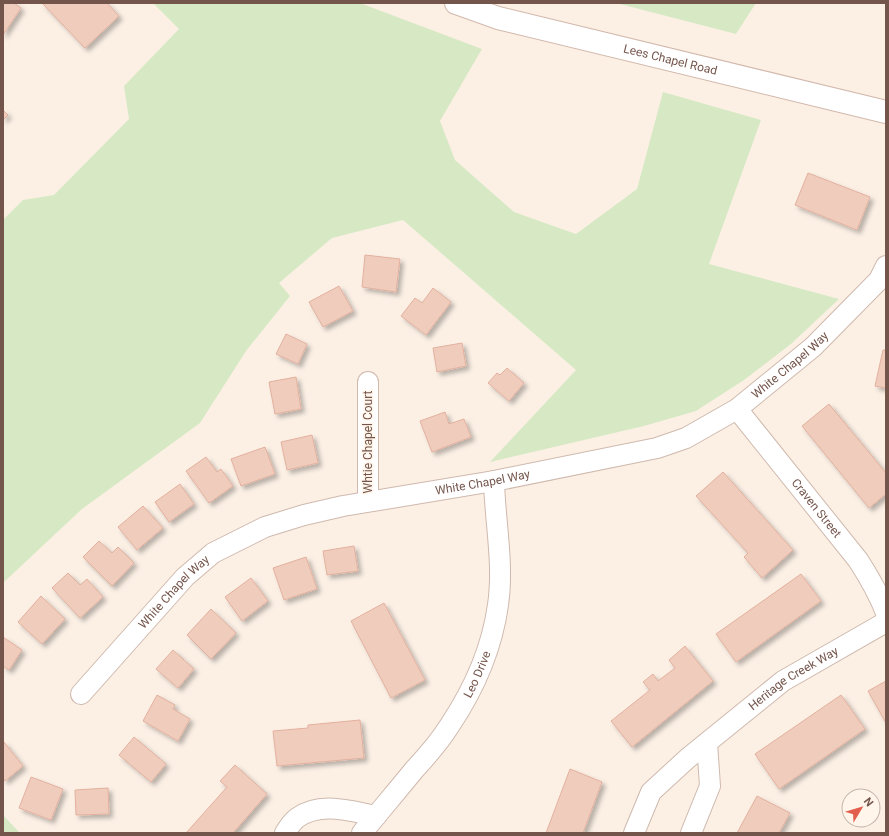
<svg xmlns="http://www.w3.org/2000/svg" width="889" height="836" viewBox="0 0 889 836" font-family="Roboto,sans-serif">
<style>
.green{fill:#d7e9c4}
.building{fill:#f0ccbd;stroke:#e3b09e;filter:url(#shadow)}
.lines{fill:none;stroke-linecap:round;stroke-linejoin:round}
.minor-casing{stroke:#cfb9ae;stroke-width:22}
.secondary-casing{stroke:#d2b8ac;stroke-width:24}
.minor{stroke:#fff;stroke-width:20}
.secondary{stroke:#fff;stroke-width:22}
.labels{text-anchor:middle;stroke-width:3;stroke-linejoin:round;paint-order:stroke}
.street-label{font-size:12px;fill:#74554b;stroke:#fff5eb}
</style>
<defs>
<filter id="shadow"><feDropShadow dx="3.5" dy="3.5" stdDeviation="2" flood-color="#0004"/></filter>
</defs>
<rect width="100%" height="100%" fill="#fcf0e5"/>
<g class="green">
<polygon points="153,3 360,3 482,49 440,121 455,160 514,212 576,234 637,189 663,92 761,120 709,264 839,299 791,344 744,380 696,411 644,426 490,462 576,370 403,220 332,238 279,283 290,296 246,351 200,423 82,509 3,583 3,220 23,200 54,195 129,119 124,86 179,29"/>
<polygon points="616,3 756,3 736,34"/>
<polygon points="3,815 20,833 3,833"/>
</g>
<g class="building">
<polygon points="3,3 14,3 21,8 3,35"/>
<polygon points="42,3 107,3 119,16 85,48"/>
<polygon points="3,110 8,115 3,120"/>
<polygon points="808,173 870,197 857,230 795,205"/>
<polygon points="365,255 400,259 396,292 362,287"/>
<polygon points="339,286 353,311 323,327 309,302"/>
<polygon points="433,288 451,302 426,335 401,316 415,298 422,303"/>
<polygon points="286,334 307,344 298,364 276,354"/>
<polygon points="462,343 466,366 437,372 433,348"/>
<polygon points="883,350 886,350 886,388 875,386"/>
<polygon points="507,368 524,383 509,401 488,383 497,373 500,375"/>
<polygon points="296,377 301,409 275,414 269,382"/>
<polygon points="829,404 886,473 886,494 869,508 802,426"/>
<polygon points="445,412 449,424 464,419 471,437 432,452 420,421"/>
<polygon points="312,435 318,463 287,470 281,442"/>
<polygon points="265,447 275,474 241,486 231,459"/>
<polygon points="206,457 217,472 221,469 233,486 209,503 186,471"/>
<polygon points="723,472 793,550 762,578 744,557 748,553 696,496"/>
<polygon points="180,484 194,504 169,522 155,502"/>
<polygon points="143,506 163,528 137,550 118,527"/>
<polygon points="99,541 112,553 118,547 134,563 112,586 83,557"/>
<polygon points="354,546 358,571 327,575 323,551"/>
<polygon points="306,557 317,589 284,600 273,568"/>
<polygon points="68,573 80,585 87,579 103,597 80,618 52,588"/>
<polygon points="801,574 821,601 736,662 716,634"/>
<polygon points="251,578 268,601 242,621 225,597"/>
<polygon points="41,596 65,619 42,644 18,622"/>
<polygon points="384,603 425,680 391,698 351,621"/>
<polygon points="211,609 236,633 211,659 187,635"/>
<polygon points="3,637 22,650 9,670 3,666"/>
<polygon points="685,646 713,681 632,747 611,721 650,690 643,682 653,674 658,681 675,668 669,660"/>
<polygon points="173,650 194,669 178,688 156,669"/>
<polygon points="886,681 886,723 868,691"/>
<polygon points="157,695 175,705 173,709 190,719 178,741 143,721"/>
<polygon points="841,695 865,729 779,789 755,754"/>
<polygon points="360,720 364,758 277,766 273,731 308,728 308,725"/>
<polygon points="134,737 166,764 151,782 119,755"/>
<polygon points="3,742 4,742 23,766 5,781 3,778"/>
<polygon points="235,765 267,794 233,833 186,833 227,787 220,781"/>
<polygon points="570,769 602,782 583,833 546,833"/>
<polygon points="31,777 63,789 51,820 19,808"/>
<polygon points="108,788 109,814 76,815 75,790"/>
<polygon points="757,796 790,813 779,833 737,833"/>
</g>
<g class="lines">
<g class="minor-casing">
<g id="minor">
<path id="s1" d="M737,409l121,151c11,17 21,34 28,53"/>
<polyline points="368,501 368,382"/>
<path id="s2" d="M81,694l104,-117 28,-24 52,-26 39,-12 39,-9 151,-25 163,-33 29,-10 51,-29 76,-62 66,-67 7,-14"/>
<path d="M285,833c3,-5 7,-11 12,-15 23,-17 53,-7 79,-2"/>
<path id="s3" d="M362,833c17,-21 35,-42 52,-63 13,-14 26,-29 36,-45 24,-36 42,-77 48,-120 6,-41 -3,-83 -4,-124"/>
<path id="s4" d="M634,833l17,-41 37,-34 95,-77 103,-59"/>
<polyline points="691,833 710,786 707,743"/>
</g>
</g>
<g class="secondary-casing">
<g id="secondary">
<path id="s5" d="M456,3l42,15 388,94"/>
</g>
</g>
<use href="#minor" class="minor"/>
<use href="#secondary" class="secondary"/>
</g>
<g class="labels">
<g class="street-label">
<text dy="4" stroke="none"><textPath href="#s5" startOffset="222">Lees Chapel Road</textPath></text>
<text dy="4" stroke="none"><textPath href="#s2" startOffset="810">White Chapel Way</textPath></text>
<text transform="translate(368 442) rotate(-90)" y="4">Whtie Chapel Court</text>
<text dy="4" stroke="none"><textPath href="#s2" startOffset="474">White Chapel Way</textPath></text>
<text dy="4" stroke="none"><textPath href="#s1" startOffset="127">Craven Street</textPath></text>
<text dy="4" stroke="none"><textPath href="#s2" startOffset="138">White Chapel Way</textPath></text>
<text dy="4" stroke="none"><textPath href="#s3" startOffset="197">Leo Drive</textPath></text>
<text dy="4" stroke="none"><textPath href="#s4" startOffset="227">Heritage Creek Way</textPath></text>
</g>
</g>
<rect width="889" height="836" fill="none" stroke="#74554b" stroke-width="8"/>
<g transform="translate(861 808) rotate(52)"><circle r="19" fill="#fff5eb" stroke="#c7b5ab"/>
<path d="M0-3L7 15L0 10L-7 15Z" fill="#e25e4d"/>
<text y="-6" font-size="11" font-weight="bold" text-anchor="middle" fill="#74554b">N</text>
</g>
</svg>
